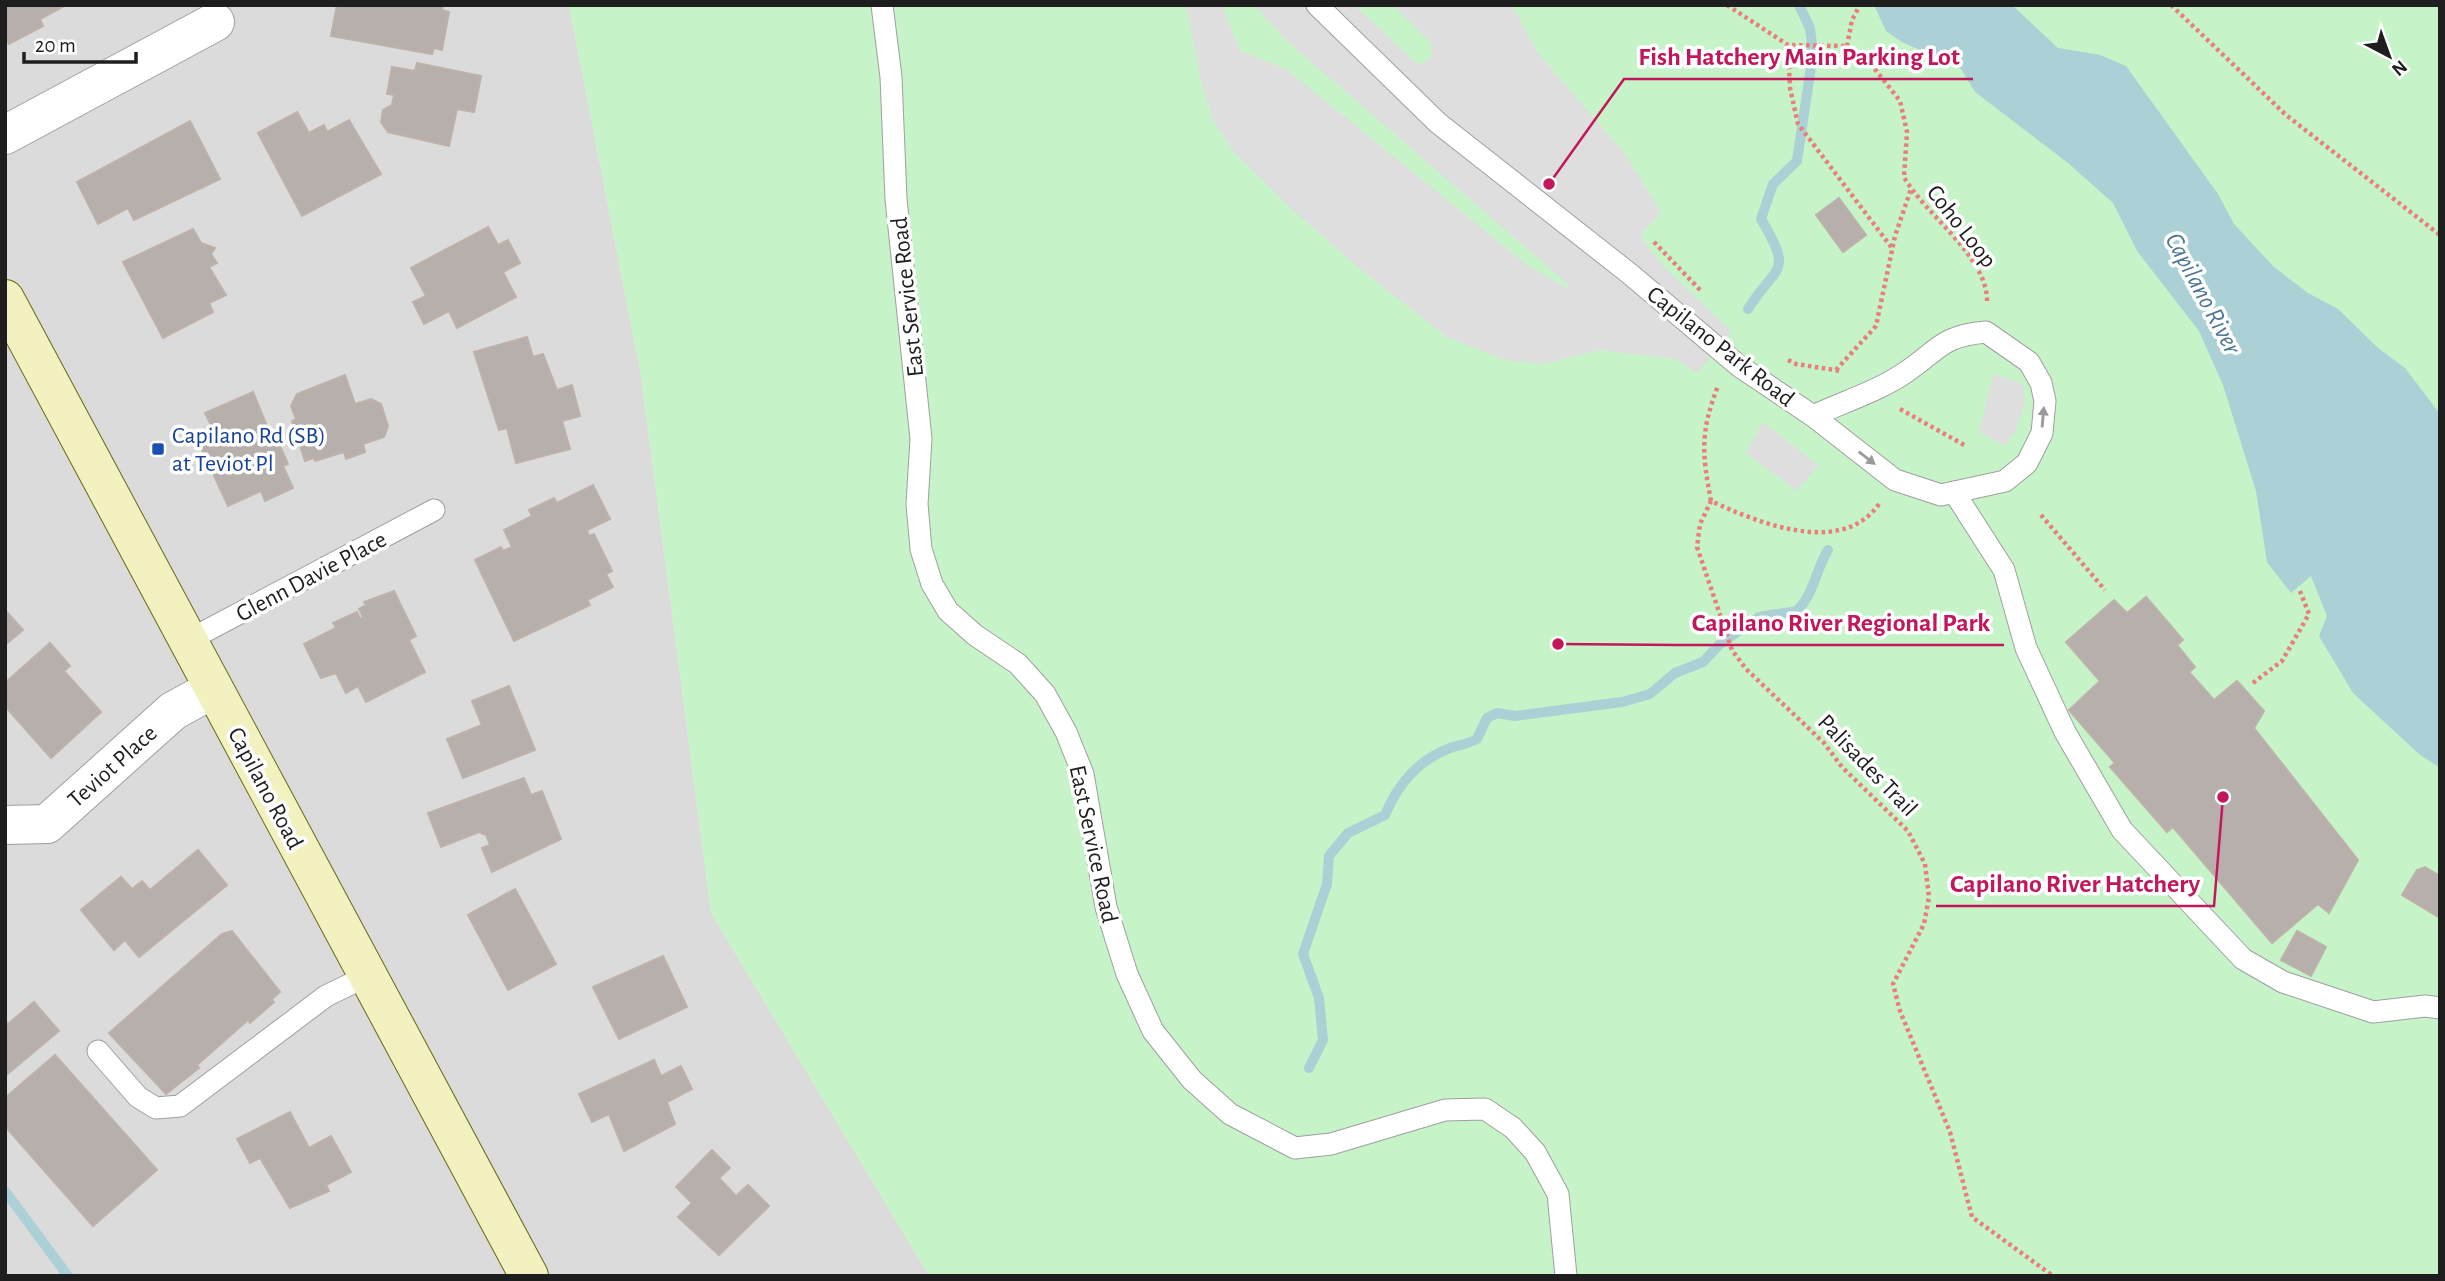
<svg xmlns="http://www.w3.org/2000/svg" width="2445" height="1281" viewBox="0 0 2445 1281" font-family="'Alegreya Sans',sans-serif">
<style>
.residential{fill:#dcdbdb}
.park{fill:#c7f3c8}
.parking{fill:#dedede}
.water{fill:#abd0d6}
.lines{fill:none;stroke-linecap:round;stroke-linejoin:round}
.stream{stroke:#abd0d6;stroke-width:10}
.building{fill:#b7afab;stroke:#beb1a9;stroke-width:2}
.lane-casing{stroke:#9f9f9f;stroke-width:23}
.street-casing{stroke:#9f9f9f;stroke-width:40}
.secondary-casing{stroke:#666912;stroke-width:40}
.path{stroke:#e97e7b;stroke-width:4.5;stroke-dasharray:3.5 3.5;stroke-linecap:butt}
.lane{stroke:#fff;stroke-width:21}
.street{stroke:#fff;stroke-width:38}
.secondary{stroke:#f2f1bf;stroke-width:38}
.oneway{fill:#9a9a9a}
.transit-dot{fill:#1a4fb4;stroke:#fff;stroke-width:2.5}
.labels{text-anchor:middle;stroke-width:7;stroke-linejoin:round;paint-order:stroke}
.street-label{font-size:24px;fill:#1e1e1e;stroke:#fff}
.transit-label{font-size:24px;fill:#164399;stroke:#fff;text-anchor:start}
.water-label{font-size:26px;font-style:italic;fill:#4f7794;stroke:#fff}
.leader{fill:none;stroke:#c2185b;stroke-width:2.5}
.callout-dot{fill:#c2185b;stroke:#fff;stroke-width:2.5}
.callout-label{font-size:26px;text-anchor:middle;font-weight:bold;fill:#c2185b;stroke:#fff;stroke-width:7;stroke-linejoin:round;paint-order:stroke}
</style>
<rect width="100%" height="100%" fill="#eeeae5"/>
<polygon class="residential" points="5,5 569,5 641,376 711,913 929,1276 5,1276"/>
<polygon class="park" points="569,5 2440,5 2440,1276 929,1276 711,913 641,376"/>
<g class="parking">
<polygon points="1186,5 1222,5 1240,51 1286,69 1527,265 1567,288 1568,284 1287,41 1254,5 1354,5 1415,62 1423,64 1431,56 1432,44 1393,5 1512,5 1537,52 1626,155 1661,213 1642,233 1643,240 1663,266 1732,332 1697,373 1676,359 1599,350 1543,364 1505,360 1447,337 1365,273 1296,213 1233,151 1213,120 1202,85"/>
<polygon points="1993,374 2023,384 2025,404 2017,427 2006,446 1979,432"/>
<polygon points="1763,422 1818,465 1797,491 1746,453"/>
</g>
<polygon class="water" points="1874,5 2012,5 2058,48 2100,55 2126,66 2218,194 2234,224 2274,267 2308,293 2338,309 2377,347 2405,368 2440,414 2440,768 2419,754 2353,693 2319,636 2327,616 2311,576 2291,593 2267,562 2256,491 2223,385 2199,331 2137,251 2113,203 2068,163 1975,92 1961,69 1902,42 1886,31"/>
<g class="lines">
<g class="stream">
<path d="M1748,309c29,-46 46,-34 13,-90l12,-35 24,-23 16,-108 -3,-25 -11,-23"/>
<path d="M1309,1068l14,-28 -4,-42 -16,-44 24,-70 2,-28 19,-23 37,-18c13,-31 33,-55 65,-67 9,-3 18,-4 27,-9l10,-21 10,-5 18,3 107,-14 28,-8 25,-21 28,-11 17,-18 39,-27 38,-6c18,-19 18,-40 31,-61"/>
<polyline points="5,1191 68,1276"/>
</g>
</g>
<g class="building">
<polygon points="5,5 66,5 40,19 43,26 9,44 5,37"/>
<polygon points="337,5 443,5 442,10 449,12 442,50 434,48 432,54 331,36"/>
<polygon points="417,63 481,76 474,112 457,109 449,146 388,132 381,122 383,110 392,105 394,95 387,94 392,67 415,71"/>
<polygon points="297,112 309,133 324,125 327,132 349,120 381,174 302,216 258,133"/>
<polygon points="190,121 220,179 134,220 128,208 98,224 77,182"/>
<polygon points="1839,198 1866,235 1843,252 1816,215"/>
<polygon points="488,227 498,245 508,240 520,263 503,272 516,297 457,328 449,311 424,324 413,302 426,296 411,268"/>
<polygon points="193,229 201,243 215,248 211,254 217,263 209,267 226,295 209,303 213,312 163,338 123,262"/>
<polygon points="527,337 533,357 543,354 557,390 572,385 580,416 562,421 570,449 516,463 507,428 499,430 474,352"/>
<polygon points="345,375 355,404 371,399 381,404 388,426 384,437 363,444 365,452 346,459 344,452 315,461 314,458 305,461 292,421 296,419 291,406 297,394"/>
<polygon points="253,392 273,441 277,439 288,464 283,466 293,488 265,501 261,491 228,506 197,439 214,431 205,413"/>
<polygon points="593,485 610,519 587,530 589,536 594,534 612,571 606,574 613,587 587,600 590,605 514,641 475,560 501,547 503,551 512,547 504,530 532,516 529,510 554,498 557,503"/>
<polygon points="394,591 416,636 409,640 425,672 366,702 358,686 346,693 336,673 321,678 304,644 336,628 333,623 357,612 360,619 363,617 359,609 366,605 364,602"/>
<polygon points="2146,597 2183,640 2177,645 2195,667 2189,672 2214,700 2237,681 2264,711 2254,728 2358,860 2329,913 2318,904 2272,943 2173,827 2167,832 2110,767 2115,763 2069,710 2100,681 2066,642 2114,600 2127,613"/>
<polygon points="5,610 23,630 5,645"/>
<polygon points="50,643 70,666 64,671 101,712 51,758 5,706 5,683"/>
<polygon points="509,686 535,750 463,778 447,739 482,725 472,701"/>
<polygon points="524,778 531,795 542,791 561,839 492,872 482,848 490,845 486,835 479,832 441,847 428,813"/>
<polygon points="198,850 227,885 139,957 125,940 114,950 81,910 121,877 132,889 142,881 150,890"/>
<polygon points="2425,867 2440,876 2440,918 2402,895 2417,870"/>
<polygon points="515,889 556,964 508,990 468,915"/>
<polygon points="232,931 280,992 271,1000 274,1002 250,1023 248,1020 197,1065 199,1068 166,1094 109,1033 222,934"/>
<polygon points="2297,931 2326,947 2311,976 2281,960"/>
<polygon points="663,956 687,1007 619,1039 593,987"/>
<polygon points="34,1002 59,1031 5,1076 5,1021 8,1024"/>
<polygon points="55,1055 157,1170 93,1226 5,1126 5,1098"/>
<polygon points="654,1060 661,1076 681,1066 692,1089 667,1102 675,1124 624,1151 609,1114 592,1122 579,1094"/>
<polygon points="290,1112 309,1148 331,1136 351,1172 326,1185 329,1191 290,1208 260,1158 250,1163 237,1139"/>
<polygon points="712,1150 730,1168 719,1178 736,1196 748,1185 769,1206 719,1255 678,1217 692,1203 676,1187"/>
</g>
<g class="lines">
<g class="lane-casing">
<g id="lane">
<polyline points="882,5 891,77 896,199 921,439 917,504 921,549 932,584 948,611 975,635 1018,664 1045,694 1066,732 1083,774 1106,907 1127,974 1153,1031 1192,1080 1230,1114 1295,1148 1331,1144 1445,1110 1485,1109 1513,1128 1535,1152 1558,1194 1566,1276"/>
<path d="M1317,5l121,118 192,151 109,92 74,50 82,64 46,15 64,-14 22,-18 15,-30 3,-32 -4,-18 -12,-21 -43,-30c-45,4 -46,17 -80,40 -27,19 -63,30 -93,44"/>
<polyline points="1954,492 2004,570 2026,648 2065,732 2122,830 2243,959 2283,982 2373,1012 2425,1006 2440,1008"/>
<polyline points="187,641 434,510"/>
<polyline points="98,1051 138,1097 156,1108 180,1106 326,996 367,976"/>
</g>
</g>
<g class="street-casing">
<g id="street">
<polyline points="5,135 215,22"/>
<polyline points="5,825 47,824 173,711 213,689"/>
</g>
</g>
<g class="secondary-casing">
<polyline id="secondary" points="5,299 529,1276"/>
</g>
<g class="path">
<path d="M1727,5l61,40 59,1 27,22 26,33 7,31 -3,45c21,38 85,80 83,126"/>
<polyline points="2171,5 2286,115 2440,235"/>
<polyline points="1788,45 1790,88 1798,124 1892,248"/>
<polyline points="1847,46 1852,20 1860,5"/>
<polyline points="1654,242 1702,292"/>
<polyline points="1788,360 1796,364 1841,371"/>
<polyline points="1836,370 1876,326 1895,236 1911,189"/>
<polyline points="1900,409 1966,446"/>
<path d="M1711,501c-9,-47 -11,-69 7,-115"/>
<path d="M1879,504c-37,53 -121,19 -168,-3l-11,23 -3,23 35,103 14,19 78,74 18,24 66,64 17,33 4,33 -5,27 -31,60 7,27 50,121 22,85 81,59"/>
<polyline points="2041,515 2105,590"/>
<polyline points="2253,683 2282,661 2309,614 2300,591"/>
</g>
<use href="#lane" class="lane"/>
<use href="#street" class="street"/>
<use href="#secondary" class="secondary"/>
</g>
<defs><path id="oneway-solid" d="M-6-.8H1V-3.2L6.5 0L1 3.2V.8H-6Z" transform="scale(1.75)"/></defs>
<g class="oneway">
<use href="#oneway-solid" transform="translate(2043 417) rotate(-85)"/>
<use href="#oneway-solid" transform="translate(1867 458) rotate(38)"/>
</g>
<rect class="transit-dot" x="151" y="442" width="14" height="14" rx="3.5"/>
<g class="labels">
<g class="street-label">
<text transform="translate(1962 226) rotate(52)" y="8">Coho Loop</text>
<text transform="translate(907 297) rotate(-96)" y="8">East Service Road</text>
<text transform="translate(1721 346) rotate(38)" y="8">Capilano Park Road</text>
<text transform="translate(311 576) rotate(-28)" y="8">Glenn Davie Place</text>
<text transform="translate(1868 765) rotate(46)" y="8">Palisades Trail</text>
<text transform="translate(112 766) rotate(-42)" y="8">Teviot Place</text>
<text transform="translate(266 788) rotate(62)" y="8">Capilano Road</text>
<text transform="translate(1094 844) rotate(78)" y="8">East Service Road</text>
</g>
<g class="transit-label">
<text x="172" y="443">Capilano Rd (SB)<tspan x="172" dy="28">at Teviot Pl</tspan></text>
</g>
<g class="water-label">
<text transform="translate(2204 293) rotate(62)" y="9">Capilano River</text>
</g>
</g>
<path class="leader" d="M1549 184L1624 79H1973M1558 644L1678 645H2004M2223 797L2214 906H1936"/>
<g class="callout-dot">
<circle cx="1549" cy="184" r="7"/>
<circle cx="1558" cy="644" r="7"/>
<circle cx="2223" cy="797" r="7"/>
</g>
<g class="callout-label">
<text x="1799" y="65">Fish Hatchery Main Parking Lot</text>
<text x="1841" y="631">Capilano River Regional Park</text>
<text x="2075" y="892">Capilano River Hatchery</text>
</g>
<rect width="2445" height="1281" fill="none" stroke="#1e1e1e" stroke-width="14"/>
<g transform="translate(2389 56) rotate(139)" stroke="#ffffff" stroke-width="5" paint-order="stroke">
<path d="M0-5L12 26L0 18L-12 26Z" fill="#1e1e1e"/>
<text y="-10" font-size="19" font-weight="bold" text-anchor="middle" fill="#1e1e1e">N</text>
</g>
<path d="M24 52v10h112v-10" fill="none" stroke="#1e1e1e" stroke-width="3.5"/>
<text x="35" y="52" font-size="21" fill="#1e1e1e" stroke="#ffffff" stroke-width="5" paint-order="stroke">20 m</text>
</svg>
